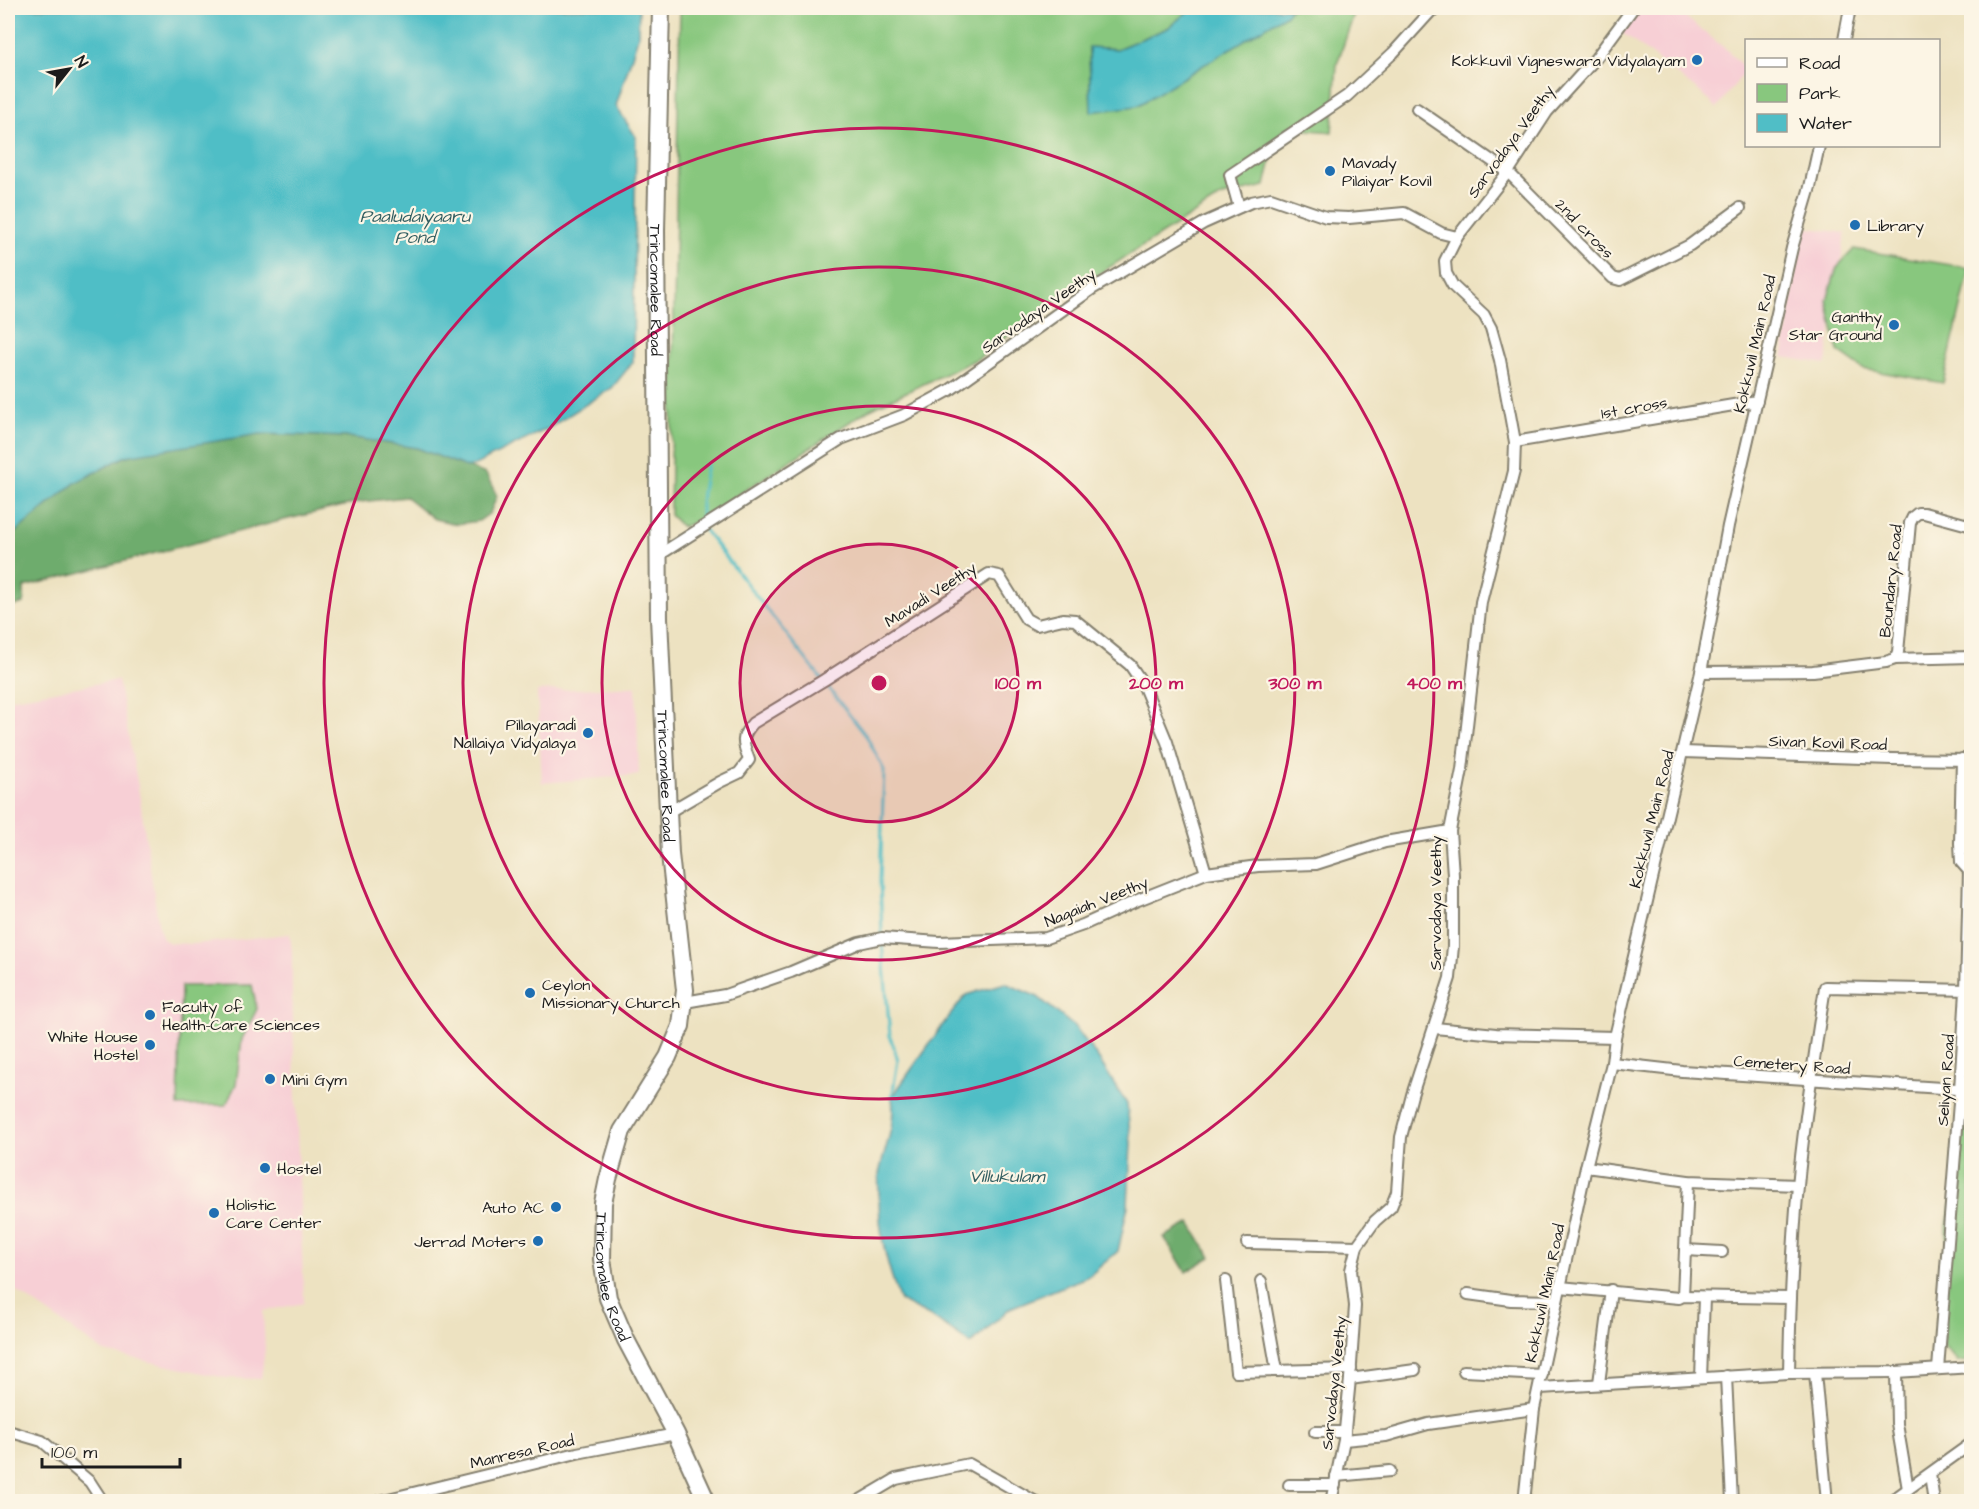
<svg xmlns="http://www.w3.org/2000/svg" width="1979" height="1509" viewBox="0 0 1979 1509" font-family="'Architects Daughter',sans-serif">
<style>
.built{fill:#f7cfd5}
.green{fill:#88c77e;stroke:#52724d;stroke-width:1.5}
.forest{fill:#6eac6d;stroke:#456444;stroke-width:1.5}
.water{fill:#50bec6;stroke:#366d71;stroke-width:1.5}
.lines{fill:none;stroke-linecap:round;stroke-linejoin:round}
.stream{stroke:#50bec6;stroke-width:3}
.minor-casing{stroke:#847f6e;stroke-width:14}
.trunk-casing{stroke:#847f6e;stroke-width:20}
.minor{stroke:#fff;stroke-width:10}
.trunk{stroke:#fff;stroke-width:16}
.ring{fill:none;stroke:#c2185b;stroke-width:3}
.poi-dot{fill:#1f6fb2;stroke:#fcf5e5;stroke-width:2}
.labels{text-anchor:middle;stroke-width:4.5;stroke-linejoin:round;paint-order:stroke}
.poi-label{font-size:16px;fill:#1c1c1c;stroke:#fcf5e5;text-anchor:start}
.street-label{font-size:16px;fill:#1c1c1c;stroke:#fcf5e5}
.water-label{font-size:18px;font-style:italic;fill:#315d60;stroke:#fcf5e5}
.centre{fill:#c2185b;stroke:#fcf5e5;stroke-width:3}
.ring-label{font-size:18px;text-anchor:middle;font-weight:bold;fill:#c2185b;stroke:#fcf5e5;stroke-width:4.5;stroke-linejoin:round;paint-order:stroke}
</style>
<rect width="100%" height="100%" fill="#fcf5e5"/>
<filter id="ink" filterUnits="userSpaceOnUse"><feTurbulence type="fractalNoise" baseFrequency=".0167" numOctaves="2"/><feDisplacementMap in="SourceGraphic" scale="12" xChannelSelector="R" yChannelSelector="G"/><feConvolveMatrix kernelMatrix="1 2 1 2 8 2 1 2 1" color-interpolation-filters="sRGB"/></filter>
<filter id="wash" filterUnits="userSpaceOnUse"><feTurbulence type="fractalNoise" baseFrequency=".008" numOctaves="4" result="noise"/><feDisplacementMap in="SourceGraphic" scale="24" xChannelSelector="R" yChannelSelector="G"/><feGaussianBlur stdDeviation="1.35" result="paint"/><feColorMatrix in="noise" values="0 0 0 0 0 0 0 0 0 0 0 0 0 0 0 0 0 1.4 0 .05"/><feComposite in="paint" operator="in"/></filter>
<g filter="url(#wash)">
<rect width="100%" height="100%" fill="#ede2c1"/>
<g class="built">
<polygon points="1640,8 1674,8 1727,50 1746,70 1717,108 1701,93 1621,32"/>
<polygon points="1802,227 1845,233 1826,364 1783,357"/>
<polygon points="118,680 138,786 159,928 163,939 170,943 194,944 290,934 292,952 292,997 304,1303 263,1311 265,1349 261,1379 226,1378 104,1352 8,1285 8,699"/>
<polygon points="636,686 639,775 542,783 537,691"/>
</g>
<g class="green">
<polygon points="680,8 1192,8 1168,28 1117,49 1089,47 1091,111 1287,14 1291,8 1356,8 1337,64 1332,132 1286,128 1275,142 1265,186 1222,196 1037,313 979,358 868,410 701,519 682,527 670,515"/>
<polygon points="1854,249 1970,268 1943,383 1863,369 1838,351 1827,300 1837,267"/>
<polygon points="252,985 257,1009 242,1039 236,1084 226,1105 178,1106 181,986"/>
<polygon points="1971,1086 1971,1361 1958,1362 1944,1347 1947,1226"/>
</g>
<g class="forest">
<polygon points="260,434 349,437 417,448 486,474 497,496 490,513 479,521 457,524 434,519 406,497 360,502 284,520 24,587 24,603 8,608 8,538 75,483 126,456 174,445"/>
<polygon points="1190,1223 1211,1257 1186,1272 1164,1237"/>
</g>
<g class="water">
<polygon points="8,8 639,8 638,37 616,106 636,137 633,362 612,388 547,429 469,468 417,448 349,437 260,434 126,456 75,483 8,538"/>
<polygon points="1192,8 1291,8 1287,14 1137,106 1091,112 1089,47 1117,49 1168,28"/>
<path d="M1005,983l33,14 38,31 24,33 27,43 4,39 -3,63 -10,45 -29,25 -79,32 -39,36 -38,-26 -33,-17c-13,-37 -21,-64 -21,-104 0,-7 -1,-16 0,-23 6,-28 17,-47 13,-77l52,-74 22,-28z"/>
</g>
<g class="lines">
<g class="stream">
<path d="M707,464c-4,21 -9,43 -4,64l164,209 17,33 -4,110 2,55"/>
<polyline points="882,942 890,1036 898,1060 892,1097"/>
</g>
</g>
</g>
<g filter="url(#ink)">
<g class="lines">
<g class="minor-casing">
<g id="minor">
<polyline points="1844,40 1850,8"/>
<polyline points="1417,109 1508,172 1613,278 1620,280 1690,245 1740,208"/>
<polyline points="1239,207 1230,175 1347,96 1393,53 1432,10 1443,8"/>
<polyline points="1515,442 1757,401"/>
<polyline points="659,555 841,439 904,415 950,390 1092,289 1204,223 1251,202 1271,198 1326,217 1349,218 1404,213 1441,233 1457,237 1508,172 1547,112 1596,58 1633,8"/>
<polyline points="1895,659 1972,657"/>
<polyline points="1701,672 1813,671 1886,662 1895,659 1898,652 1910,523 1913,517 1918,513 1924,513 1972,526"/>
<polyline points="1683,752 1892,759 1972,760"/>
<path d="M667,813l53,-31 19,-9 10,-13c-6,-16 -9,-23 4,-37l71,-43 165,-106 10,2 27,43 11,6 26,-6 12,1 55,45 13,19 24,58 39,131"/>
<polyline points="685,1002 725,995 791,972 859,943 882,938 939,942 1046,938 1083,925 1138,900 1206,873 1258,866 1316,864 1385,842 1450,831"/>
<polyline points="1435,1028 1496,1034 1615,1037"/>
<polyline points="1612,1063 1682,1071 1972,1090"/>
<polyline points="1586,1167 1688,1181 1798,1185"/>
<polyline points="1247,1243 1357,1246"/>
<polyline points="1685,1250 1722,1252"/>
<polyline points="1226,1281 1236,1372 1351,1369"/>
<polyline points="1261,1281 1277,1371"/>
<polyline points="1560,1287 1679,1298 1683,1296 1791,1298"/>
<polyline points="1468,1294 1511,1300 1557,1301"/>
<polyline points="1683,1296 1688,1181"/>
<polyline points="1938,1369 1960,1090 1966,991 1969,871 1961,862 1960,843 1962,759"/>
<polyline points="1464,1371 1542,1375"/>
<polyline points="1896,1372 1897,1424 1908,1489"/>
<path d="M1789,1373c1,-62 3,-125 9,-187 6,-67 17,-133 27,-199l146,3"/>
<polyline points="1815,1373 1827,1502"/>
<polyline points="1726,1376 1732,1502"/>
<polyline points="1701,1378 1704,1298"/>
<polyline points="1350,1379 1415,1370"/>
<polyline points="1599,1383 1611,1290"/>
<polyline points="1540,1388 1789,1373 1896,1372 1972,1367"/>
<polyline points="8,1431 42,1441 90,1482 103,1502"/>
<polyline points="1315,1432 1345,1432"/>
<polyline points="1344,1440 1386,1436 1428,1424 1534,1409"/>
<polyline points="1930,1474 1934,1502"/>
<polyline points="1336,1476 1390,1471"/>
<polyline points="1289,1485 1335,1485"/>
<polyline points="376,1502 577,1453 676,1434"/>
<polyline points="857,1502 896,1479 969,1464 1036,1502"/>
<polyline points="1331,1502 1344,1440 1350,1379 1355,1306 1351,1270 1357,1246 1375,1221 1391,1207 1397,1192 1401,1137 1412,1095 1450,978 1453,946 1453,875 1450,831 1462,770 1481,602 1514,471 1515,442 1500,360 1491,328 1484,315 1453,286 1446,273 1445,261 1457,237"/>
<polyline points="1524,1502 1534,1409 1586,1167 1612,1063 1615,1037 1701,672 1728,526 1792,248 1810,187 1819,146"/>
<polyline points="1890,1502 1972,1443"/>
</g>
</g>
<g class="trunk-casing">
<g id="trunk">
<path id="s1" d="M661,8l-5,222 3,388 11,236 15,136 -4,36 -13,31 -46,74 -14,48 -5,24 -1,56 6,39 18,42 50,94 31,68"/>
</g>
</g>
<use href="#minor" class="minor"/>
<use href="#trunk" class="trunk"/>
</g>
</g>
<circle cx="879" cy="683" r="139" fill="#c2185b" fill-opacity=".12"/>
<g class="ring">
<circle cx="879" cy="683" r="139"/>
<circle cx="879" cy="683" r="277"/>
<circle cx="879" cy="683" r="416"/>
<circle cx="879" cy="683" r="555"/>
</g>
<g class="poi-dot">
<circle cx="1697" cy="60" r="6"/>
<circle cx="1330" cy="171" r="6"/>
<circle cx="1855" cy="225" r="6"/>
<circle cx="1894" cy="325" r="6"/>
<circle cx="588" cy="733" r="6"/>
<circle cx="530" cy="993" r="6"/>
<circle cx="150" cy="1015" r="6"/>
<circle cx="150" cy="1045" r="6"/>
<circle cx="270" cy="1079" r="6"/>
<circle cx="265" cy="1168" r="6"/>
<circle cx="556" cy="1207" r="6"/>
<circle cx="214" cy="1213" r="6"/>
<circle cx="538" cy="1241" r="6"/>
</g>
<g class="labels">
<g class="poi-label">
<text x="1685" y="66" text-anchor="end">Kokkuvil Vigneswara Vidyalayam</text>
<text x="1342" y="168">Mavady<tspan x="1342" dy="18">Pilaiyar Kovil</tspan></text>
<text x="1867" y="231">Library</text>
<text x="1882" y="322" text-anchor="end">Ganthy<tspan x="1882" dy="18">Star Ground</tspan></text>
<text x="576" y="730" text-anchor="end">Pillayaradi<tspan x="576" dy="18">Nallaiya Vidyalaya</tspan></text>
<text x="542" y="990">Ceylon<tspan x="542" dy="18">Missionary Church</tspan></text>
<text x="162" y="1012">Faculty of<tspan x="162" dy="18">Health-Care Sciences</tspan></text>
<text x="138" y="1042" text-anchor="end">White House<tspan x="138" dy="18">Hostel</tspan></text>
<text x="282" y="1085">Mini Gym</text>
<text x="277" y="1174">Hostel</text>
<text x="226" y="1210">Holistic<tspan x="226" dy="18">Care Center</tspan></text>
<text x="544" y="1213" text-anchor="end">Auto AC</text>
<text x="526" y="1247" text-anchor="end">Jerrad Moters</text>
</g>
<g class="street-label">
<text transform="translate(1510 141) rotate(-54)" y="6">Sarvodaya Veethy</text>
<text transform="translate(1585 228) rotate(46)" y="6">2nd cross</text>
<text dy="6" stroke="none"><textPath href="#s1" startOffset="282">Trincomalee Road</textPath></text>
<text transform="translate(1038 310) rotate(-35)" y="6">Sarvodaya Veethy</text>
<text transform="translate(1754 344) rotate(-77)" y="6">Kokkuvil Main Road</text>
<text transform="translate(1634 407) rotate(-10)" y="6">1st cross</text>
<text transform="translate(1890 581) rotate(-84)" y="6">Boundary Road</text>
<text transform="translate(930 594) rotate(-33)" y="6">Mavadi Veethy</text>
<text transform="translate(1828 742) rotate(2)" y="6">Sivan Kovil Road</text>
<text dy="6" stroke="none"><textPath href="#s1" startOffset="768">Trincomalee Road</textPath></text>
<text transform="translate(1651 819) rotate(-76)" y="6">Kokkuvil Main Road</text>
<text transform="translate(1096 901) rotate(-22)" y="6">Nagaiah Veethy</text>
<text transform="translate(1435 903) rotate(-90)" y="6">Sarvodaya Veethy</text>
<text transform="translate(1792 1064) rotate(4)" y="6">Cemetery Road</text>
<text transform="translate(1945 1080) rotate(-86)" y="6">Seliyan Road</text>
<text dy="6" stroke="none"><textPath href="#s1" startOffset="1290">Trincomalee Road</textPath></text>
<text transform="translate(1544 1293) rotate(-78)" y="6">Kokkuvil Main Road</text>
<text transform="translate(1333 1383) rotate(-84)" y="6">Sarvodaya Veethy</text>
<text transform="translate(522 1451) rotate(-13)" y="6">Manresa Road</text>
</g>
<g class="water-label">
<text x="415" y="222">Paaludaiyaaru<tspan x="415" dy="21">Pond</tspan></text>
<text x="1007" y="1182">Villukulam</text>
</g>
</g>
<circle cx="879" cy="683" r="9" class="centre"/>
<g class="ring-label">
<text x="1018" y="689">100 m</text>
<text x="1156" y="689">200 m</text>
<text x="1295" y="689">300 m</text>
<text x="1434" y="689">400 m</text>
</g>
<rect width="1979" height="1509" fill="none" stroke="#fcf5e5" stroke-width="30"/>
<rect x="1745" y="39" width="195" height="108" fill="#fcf5e5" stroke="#a29e95" stroke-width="1.5"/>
<rect x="1757" y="58" width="30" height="9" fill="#ffffff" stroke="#a29e95" stroke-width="1.5"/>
<text x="1799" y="69" font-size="18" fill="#1c1c1c">Road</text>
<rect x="1757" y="84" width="30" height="18" fill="#88c77e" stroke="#a29e95" stroke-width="1.5"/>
<text x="1799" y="99" font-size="18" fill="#1c1c1c">Park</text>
<rect x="1757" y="114" width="30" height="18" fill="#50bec6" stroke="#a29e95" stroke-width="1.5"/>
<text x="1799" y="129" font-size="18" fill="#1c1c1c">Water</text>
<g transform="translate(69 69) rotate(59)" stroke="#fcf5e5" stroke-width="4.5" paint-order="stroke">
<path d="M0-4.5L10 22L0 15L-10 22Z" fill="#1c1c1c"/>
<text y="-9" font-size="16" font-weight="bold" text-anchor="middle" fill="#1c1c1c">N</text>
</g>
<path d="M42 1458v9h138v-9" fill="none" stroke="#1c1c1c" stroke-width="3"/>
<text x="51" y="1458" font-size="18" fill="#1c1c1c" stroke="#fcf5e5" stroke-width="4.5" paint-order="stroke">100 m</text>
</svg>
